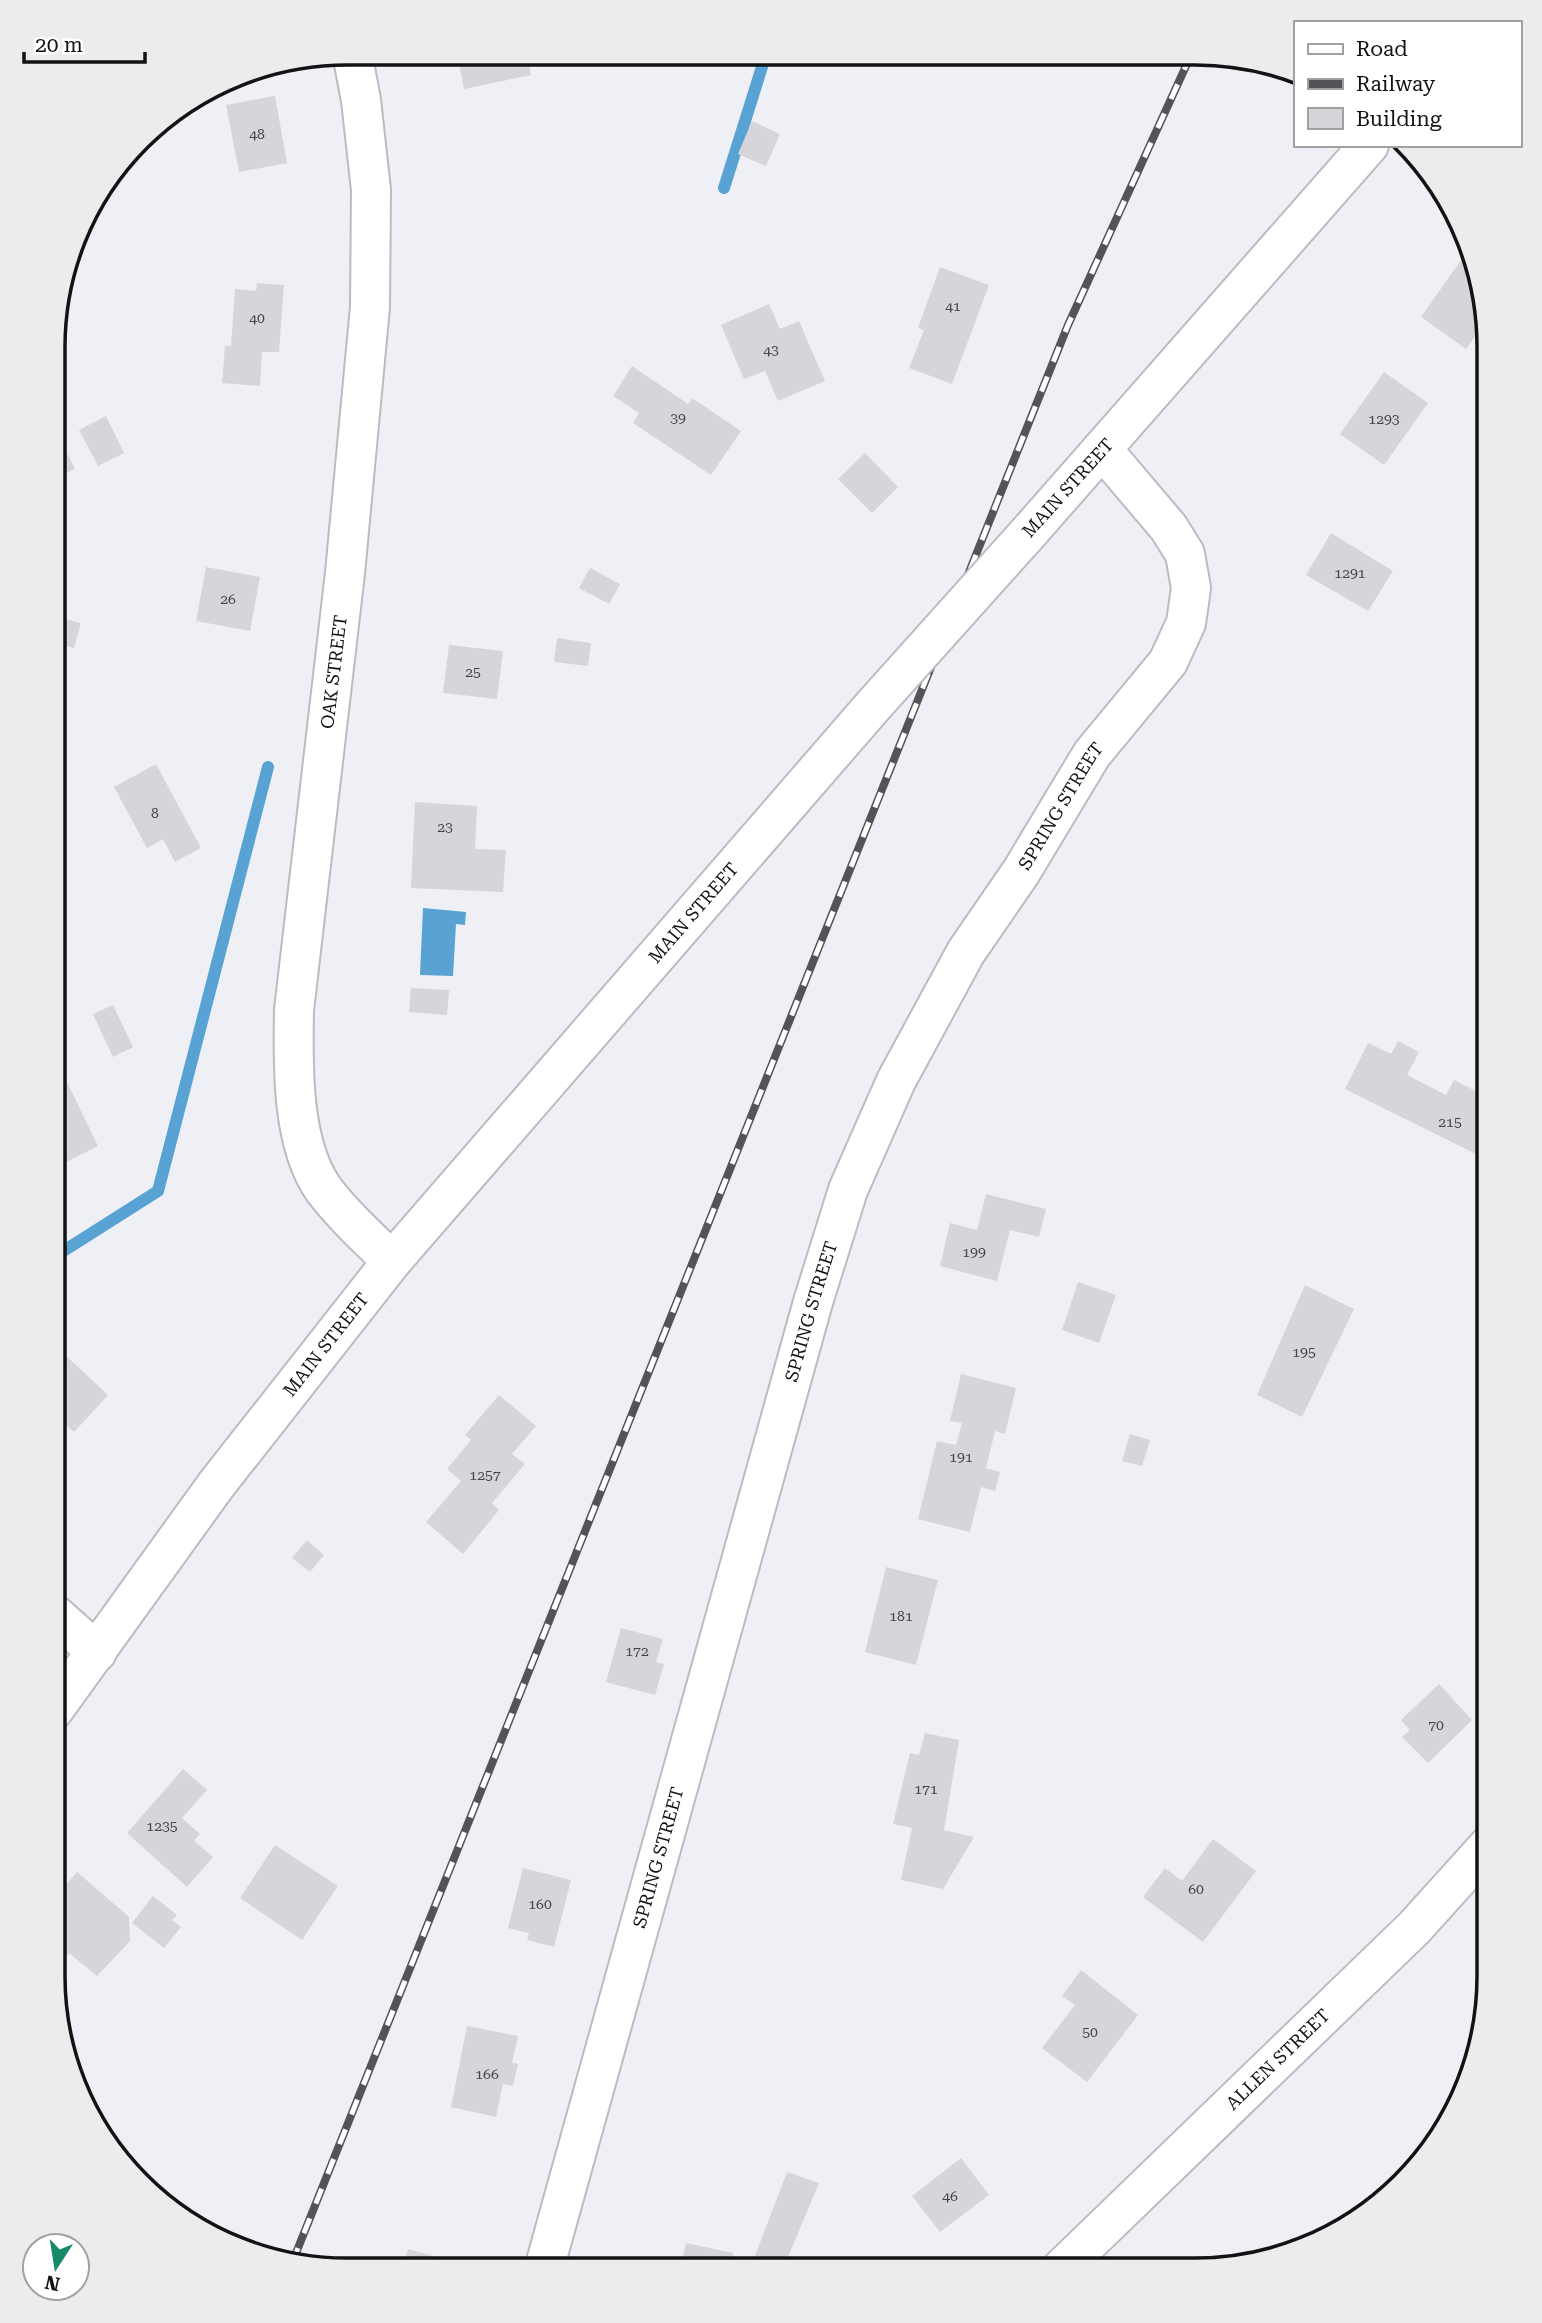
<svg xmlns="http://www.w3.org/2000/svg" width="1542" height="2323" viewBox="0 0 1542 2323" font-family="'Roboto Serif',serif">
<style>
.water{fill:#58a2d4}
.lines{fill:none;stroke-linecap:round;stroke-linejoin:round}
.stream{stroke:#58a2d4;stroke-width:12}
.building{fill:#d6d5da}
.street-casing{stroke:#babcc2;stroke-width:42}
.secondary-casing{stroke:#babcc2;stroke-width:42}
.street{stroke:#fff;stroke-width:38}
.secondary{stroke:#fff;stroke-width:38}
.rail-casing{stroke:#535457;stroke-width:8}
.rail{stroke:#fff;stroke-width:5;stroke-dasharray:16;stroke-linecap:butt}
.secondary-bridge-casing{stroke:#babcc2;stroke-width:42;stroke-linecap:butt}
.secondary-bridge{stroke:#fff;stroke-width:38}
.labels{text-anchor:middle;stroke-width:7;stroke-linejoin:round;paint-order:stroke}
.number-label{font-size:14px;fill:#434446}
.street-label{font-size:18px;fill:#121314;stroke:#fff}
.rim{fill:none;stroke:#121314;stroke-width:3.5}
</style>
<rect width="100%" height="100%" fill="#eef0f5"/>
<polygon class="water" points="423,908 466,912 465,925 456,924 453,976 420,975"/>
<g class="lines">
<g class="stream">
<polyline points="724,188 766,54"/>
<polyline points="54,1257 158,1191 268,767"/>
</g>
</g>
<g class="building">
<polygon points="457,53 527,53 531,75 464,89"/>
<polygon points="275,96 287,163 239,172 226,105"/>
<polygon points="752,121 780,134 766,166 738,154"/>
<polygon points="1464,256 1472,262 1485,323 1466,349 1421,317"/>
<polygon points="940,267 989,285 952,384 909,368 924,330 918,328"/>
<polygon points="257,283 284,285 279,352 262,352 260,386 222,383 225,346 231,346 235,289 256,291"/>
<polygon points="769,304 780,329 799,321 825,381 778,401 765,371 744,379 721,325"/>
<polygon points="632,366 688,404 692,398 741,431 711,475 633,423 639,413 613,396"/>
<polygon points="1384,372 1428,403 1384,465 1340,434"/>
<polygon points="106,416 124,453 98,466 79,430"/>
<polygon points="55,430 75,469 55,479"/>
<polygon points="865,453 898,487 872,513 838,479"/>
<polygon points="1331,533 1393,571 1368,611 1306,575"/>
<polygon points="206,567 260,577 250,631 196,621"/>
<polygon points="590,568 620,584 609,604 579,588"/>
<polygon points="61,618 81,623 74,648 55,643"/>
<polygon points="557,638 591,643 588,666 554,662"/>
<polygon points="449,645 503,651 497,699 443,693"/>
<polygon points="156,764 201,848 175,862 163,839 147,848 114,787"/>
<polygon points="415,802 477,806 475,849 506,850 503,892 411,888"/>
<polygon points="411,988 449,990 447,1015 409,1012"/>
<polygon points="113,1005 133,1047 113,1057 93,1014"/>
<polygon points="1398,1041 1419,1052 1407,1075 1446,1095 1454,1080 1489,1098 1489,1147 1484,1158 1345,1089 1368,1043 1391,1054"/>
<polygon points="54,1055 98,1146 62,1164 54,1147"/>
<polygon points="986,1194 1046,1209 1039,1237 1010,1230 997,1281 940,1266 950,1223 977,1230"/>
<polygon points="1078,1282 1116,1295 1099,1343 1062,1330"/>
<polygon points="1305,1285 1354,1309 1302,1417 1257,1395"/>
<polygon points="62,1352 108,1395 74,1432 53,1413 53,1361"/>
<polygon points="961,1374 1016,1388 1005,1434 995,1431 986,1468 1000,1472 995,1491 981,1487 970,1532 918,1519 937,1441 956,1445 962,1423 950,1421"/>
<polygon points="499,1395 536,1426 512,1454 525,1464 492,1503 499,1510 463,1554 426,1522 461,1481 447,1469 471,1440 465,1435"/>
<polygon points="1130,1434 1150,1440 1142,1466 1122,1461"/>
<polygon points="307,1540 324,1555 310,1572 292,1558"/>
<polygon points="886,1567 938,1580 916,1665 865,1652"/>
<polygon points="621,1628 663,1639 656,1662 664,1664 655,1695 606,1682"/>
<polygon points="1439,1684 1472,1720 1428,1763 1402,1737 1410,1730 1401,1720"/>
<polygon points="925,1733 959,1740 944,1830 974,1837 943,1889 901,1880 912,1828 893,1824 910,1753 919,1755"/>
<polygon points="183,1769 207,1790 182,1818 200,1834 194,1841 213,1857 187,1887 127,1833"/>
<polygon points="1213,1839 1256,1871 1203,1942 1143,1897 1165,1868 1182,1881"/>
<polygon points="275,1845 338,1886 302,1940 240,1898"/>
<polygon points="523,1868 571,1880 554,1947 527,1940 529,1933 508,1928"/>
<polygon points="77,1872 129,1917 130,1941 97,1976 69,1953 53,1972 53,1900"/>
<polygon points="153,1896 177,1915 172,1920 181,1927 164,1948 132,1923"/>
<polygon points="1081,1970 1138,2015 1087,2082 1042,2048 1075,2005 1062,1996"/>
<polygon points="467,2026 518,2036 512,2063 518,2064 513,2086 503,2084 496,2117 451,2107"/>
<polygon points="961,2158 989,2195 940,2232 912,2196"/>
<polygon points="787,2172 819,2183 783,2269 750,2269"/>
<polygon points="686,2243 733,2253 730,2269 680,2269"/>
<polygon points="408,2249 455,2262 453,2268 403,2268"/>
</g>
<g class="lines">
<g class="street-casing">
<g id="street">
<path d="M352,53l9,47 10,90 -1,117 -25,266 -51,437c-1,54 -3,134 30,180 20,26 44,48 68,71"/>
<polyline points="53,1613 97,1652"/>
<path id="s1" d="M544,2269l269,-967 35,-112 48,-109 70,-129 55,-80 71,-118 76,-92 18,-39 5,-35 -6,-34 -16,-26 -67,-79"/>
<path id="s2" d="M1060,2270l354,-342 75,-83"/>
</g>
</g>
<g class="secondary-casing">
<g id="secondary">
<polyline points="1030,531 1369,145"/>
<path id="s3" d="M53,1711l163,-226 176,-224 481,-555"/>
</g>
</g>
<use href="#street" class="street"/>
<use href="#secondary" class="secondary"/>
<g class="rail-casing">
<polyline id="rail" points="292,2263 1068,325 1191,55"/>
</g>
<use href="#rail" class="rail"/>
<g class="secondary-bridge-casing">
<polyline id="secondary-bridge" points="873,706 1030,531"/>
</g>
<use href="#secondary-bridge" class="secondary-bridge"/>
</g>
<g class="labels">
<g class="number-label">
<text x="257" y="139">48</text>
<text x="953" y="311">41</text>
<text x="257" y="323">40</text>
<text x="771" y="355">43</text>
<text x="678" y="423">39</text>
<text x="1384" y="424">1293</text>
<text x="1350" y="578">1291</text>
<text x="228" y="604">26</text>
<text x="473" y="677">25</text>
<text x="155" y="818">8</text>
<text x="445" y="832">23</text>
<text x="1450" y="1127">215</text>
<text x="974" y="1257">199</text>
<text x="1304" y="1357">195</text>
<text x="961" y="1462">191</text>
<text x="485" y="1480">1257</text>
<text x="901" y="1621">181</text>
<text x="637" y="1656">172</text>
<text x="1436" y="1730">70</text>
<text x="926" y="1794">171</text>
<text x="162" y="1831">1235</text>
<text x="1196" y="1894">60</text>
<text x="540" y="1909">160</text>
<text x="1090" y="2037">50</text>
<text x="487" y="2079">166</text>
<text x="950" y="2201">46</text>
</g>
<g class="street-label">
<text transform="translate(1068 488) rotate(-48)" y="6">MAIN STREET</text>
<text transform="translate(334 672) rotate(-83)" y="6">OAK STREET</text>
<text dy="6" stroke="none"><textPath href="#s1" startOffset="1561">SPRING STREET</textPath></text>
<text dy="6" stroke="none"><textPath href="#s3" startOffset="1024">MAIN STREET</textPath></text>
<text dy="6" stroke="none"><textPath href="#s1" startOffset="994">SPRING STREET</textPath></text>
<text dy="6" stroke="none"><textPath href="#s3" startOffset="457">MAIN STREET</textPath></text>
<text dy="6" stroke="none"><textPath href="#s1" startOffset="427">SPRING STREET</textPath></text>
<text dy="6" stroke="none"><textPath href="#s2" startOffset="303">ALLEN STREET</textPath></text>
</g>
</g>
<path d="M0 0H1542V2323H0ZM347 65H1195A282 282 0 0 1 1477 347V1976A282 282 0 0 1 1195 2258H347A282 282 0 0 1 65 1976V347A282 282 0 0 1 347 65Z" fill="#ececec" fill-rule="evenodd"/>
<path class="rim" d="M347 65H1195A282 282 0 0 1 1477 347V1976A282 282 0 0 1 1195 2258H347A282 282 0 0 1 65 1976V347A282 282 0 0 1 347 65Z"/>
<rect x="1294" y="21" width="228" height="126" fill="#ffffff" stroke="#a0a1a1" stroke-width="2"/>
<rect x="1308" y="44" width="35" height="10" fill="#ffffff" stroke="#a0a1a1" stroke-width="2"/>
<text x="1356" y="56" font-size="21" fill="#121314">Road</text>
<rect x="1308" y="79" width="35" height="10" fill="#535457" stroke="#a0a1a1" stroke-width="2"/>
<text x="1356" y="91" font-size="21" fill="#121314">Railway</text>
<rect x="1308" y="108" width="35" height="21" fill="#d6d5da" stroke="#a0a1a1" stroke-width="2"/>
<text x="1356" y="126" font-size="21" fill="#121314">Building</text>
<g transform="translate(56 2267) rotate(192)"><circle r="33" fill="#ffffff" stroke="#a0a1a1" stroke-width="2"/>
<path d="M0-5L12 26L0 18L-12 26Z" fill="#15896a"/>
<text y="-10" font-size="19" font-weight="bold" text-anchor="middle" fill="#121314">N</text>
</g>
<path d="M24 52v10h121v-10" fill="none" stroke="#121314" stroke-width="3.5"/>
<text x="35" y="52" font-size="21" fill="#121314" stroke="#ffffff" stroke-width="5" paint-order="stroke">20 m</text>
</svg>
